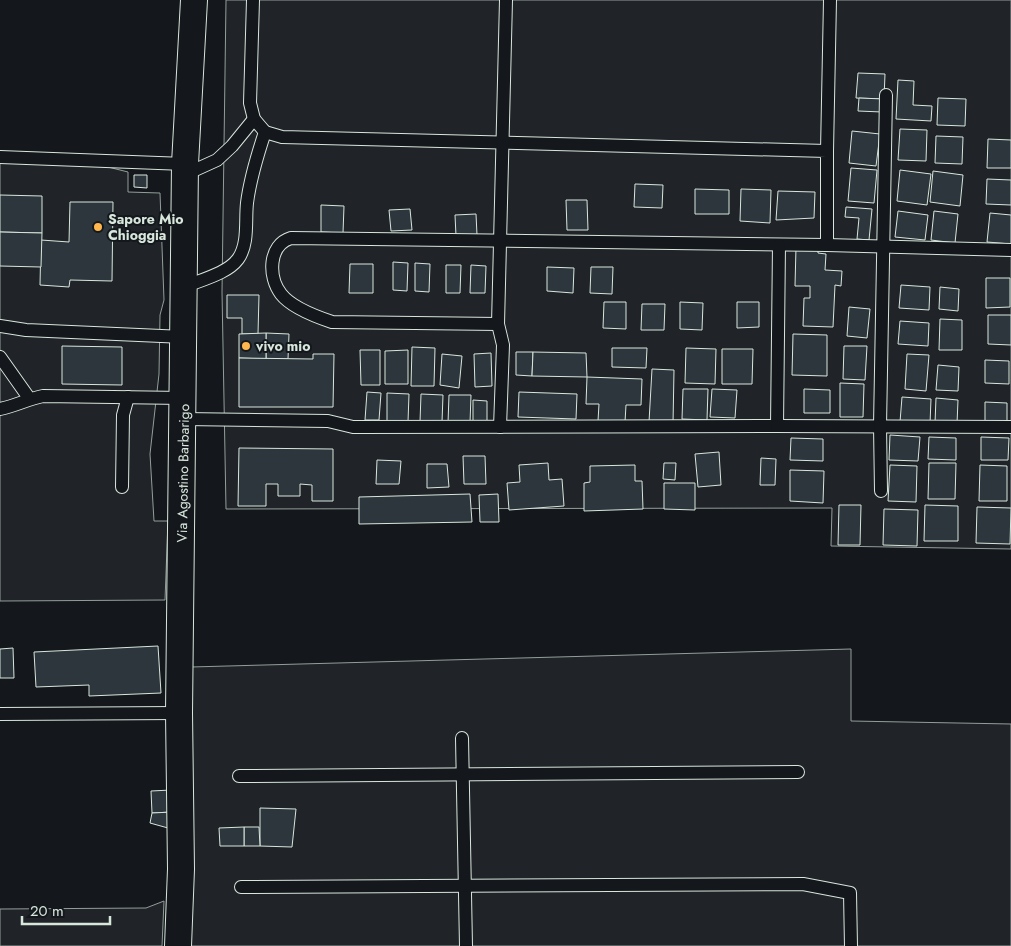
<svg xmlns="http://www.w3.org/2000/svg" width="1011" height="946" viewBox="0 0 1011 946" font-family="Jost,sans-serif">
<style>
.green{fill:#202428;stroke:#939e99}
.building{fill:#2c363c;stroke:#d8e6dc}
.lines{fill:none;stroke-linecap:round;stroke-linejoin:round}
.lane-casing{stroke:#d8e6dc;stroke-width:14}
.street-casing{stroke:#d8e6dc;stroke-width:28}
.lane{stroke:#14181c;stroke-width:12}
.street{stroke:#14181c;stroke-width:26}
.poi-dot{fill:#ffb74d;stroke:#14181c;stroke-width:2}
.labels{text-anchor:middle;stroke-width:4;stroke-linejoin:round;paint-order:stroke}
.poi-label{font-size:14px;font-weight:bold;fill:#d8e6dc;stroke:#14181c;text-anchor:start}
.street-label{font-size:14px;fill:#d8e6dc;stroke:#14181c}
</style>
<rect width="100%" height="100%" fill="#14181c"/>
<g class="green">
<polygon points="226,0 1011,0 1011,549 831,546 832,508 226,509 222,292"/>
<polygon points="0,160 96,164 128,172 128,192 160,193 164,300 160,315 159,374 150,454 154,521 168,521 165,600 0,601"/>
<polygon points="851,649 851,721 1011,724 1011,946 190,946 191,667"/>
<polygon points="164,901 162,946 0,946 0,909 146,908"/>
</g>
<g class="building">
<polygon points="858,73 885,74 884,99 856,98"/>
<polygon points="898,80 914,81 913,105 932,106 931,121 896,119"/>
<polygon points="859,98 884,99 882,112 858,111"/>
<polygon points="938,98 966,99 965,126 937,125"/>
<polygon points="900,129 927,130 926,161 898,160"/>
<polygon points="852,131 880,134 876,166 849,163"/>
<polygon points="936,136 963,137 962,164 935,163"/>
<polygon points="988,139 1011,140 1011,168 987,168"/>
<polygon points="851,168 877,170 874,203 848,201"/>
<polygon points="900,170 931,174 927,205 897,201"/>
<polygon points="933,171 963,175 960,206 930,202"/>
<polygon points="134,175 147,175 147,188 134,187"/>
<polygon points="987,179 1011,180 1011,205 986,204"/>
<polygon points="635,184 663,185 662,208 634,207"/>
<polygon points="695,189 729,190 729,214 695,214"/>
<polygon points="741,189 771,190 770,223 740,221"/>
<polygon points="778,191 815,192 814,218 776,220"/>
<polygon points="0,195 42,196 42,233 0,232"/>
<polygon points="566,200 587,200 588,230 567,230"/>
<polygon points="70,202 113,202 112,281 70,280 69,287 40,285 41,240 69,242"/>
<polygon points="321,205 344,206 343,233 321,232"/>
<polygon points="846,207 872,209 869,240 857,239 859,218 845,217"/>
<polygon points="410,209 412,230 391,231 389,210"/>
<polygon points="898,211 928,215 925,240 895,237"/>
<polygon points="934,211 958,214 955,243 931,240"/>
<polygon points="990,213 1011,215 1011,244 987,242"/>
<polygon points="476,214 477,235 456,236 455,215"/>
<polygon points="0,232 42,233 41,267 0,266"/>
<polygon points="796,247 818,248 818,253 826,254 825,270 842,271 841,286 835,285 833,327 803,326 804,298 810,298 810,286 795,286"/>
<polygon points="393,262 408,263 407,291 393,290"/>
<polygon points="415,263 430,264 429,292 415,291"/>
<polygon points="350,264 373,264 373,293 349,293"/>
<polygon points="446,265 461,265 460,293 446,293"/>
<polygon points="471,265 486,266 485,293 470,293"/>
<polygon points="547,267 574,268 573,293 547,291"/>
<polygon points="591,267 613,267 612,294 590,293"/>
<polygon points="986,278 1010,278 1010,307 986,308"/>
<polygon points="901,285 930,287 929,310 899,308"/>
<polygon points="940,287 959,289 958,311 939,309"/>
<polygon points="227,295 259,295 258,334 242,334 242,318 227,318"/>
<polygon points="604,302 626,302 626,329 603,328"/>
<polygon points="680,302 703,303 702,330 680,329"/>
<polygon points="737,302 759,302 759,327 737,328"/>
<polygon points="642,304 665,304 664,330 641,330"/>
<polygon points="849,307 870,309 867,338 847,336"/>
<polygon points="988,315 1011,315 1011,345 988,344"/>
<polygon points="940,319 962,320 962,350 939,350"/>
<polygon points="900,321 929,323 928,346 898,344"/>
<polygon points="266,333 289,334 288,359 266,359"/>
<polygon points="266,333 266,359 239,358 239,334"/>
<polygon points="793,334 827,335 827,376 792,375"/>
<polygon points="62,346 122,347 122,385 62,384"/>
<polygon points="844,346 867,346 865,380 843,379"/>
<polygon points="412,347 435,348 434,386 411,386"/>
<polygon points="612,348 647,348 646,368 612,367"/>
<polygon points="686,348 716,349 715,384 685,383"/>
<polygon points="722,349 753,349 752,384 722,384"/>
<polygon points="360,350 380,350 380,385 361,385"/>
<polygon points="408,350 408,384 385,384 385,351"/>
<polygon points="516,352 533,352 532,376 516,375"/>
<polygon points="533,352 586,353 587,377 532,376"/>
<polygon points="491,353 492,386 475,387 474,354"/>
<polygon points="313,354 334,354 333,407 239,407 239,358 313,359"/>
<polygon points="442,354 462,356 459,388 440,385"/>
<polygon points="907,354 929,355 926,391 905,389"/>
<polygon points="985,360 1009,361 1009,384 985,383"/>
<polygon points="938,365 959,367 958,391 936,390"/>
<polygon points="652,369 674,370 673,424 649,422"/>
<polygon points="587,377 642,379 641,405 626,405 625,422 598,421 599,404 586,404"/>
<polygon points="840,383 864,384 863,417 840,417"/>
<polygon points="683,389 708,389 707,420 682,419"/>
<polygon points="712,389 737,390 735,418 710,417"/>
<polygon points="804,389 830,390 830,413 804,413"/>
<polygon points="367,392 381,393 379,420 365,420"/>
<polygon points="519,392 577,394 576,419 518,417"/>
<polygon points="387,393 409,394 408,422 387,421"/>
<polygon points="421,394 443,395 442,422 420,422"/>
<polygon points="449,395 471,395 470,423 448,423"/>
<polygon points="902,397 931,399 930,424 900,422"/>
<polygon points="936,398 958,400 957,424 935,423"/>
<polygon points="473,400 487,401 487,425 473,424"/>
<polygon points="985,402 1007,403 1007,425 985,424"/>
<polygon points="890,435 920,437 918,461 889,460"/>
<polygon points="929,437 956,438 956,460 928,459"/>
<polygon points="981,437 1009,438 1008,460 981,460"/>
<polygon points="791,438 823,439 823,461 790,460"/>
<polygon points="239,448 333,449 333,501 312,501 312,485 300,484 300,496 278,496 278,484 266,484 266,506 238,506"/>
<polygon points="719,452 721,485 698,487 695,454"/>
<polygon points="463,456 485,456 486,484 464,484"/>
<polygon points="761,458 776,459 775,485 760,485"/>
<polygon points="377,460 401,461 399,484 376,484"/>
<polygon points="548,463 549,480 562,479 564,506 509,510 507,483 520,482 519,465"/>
<polygon points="664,463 676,463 675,480 663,479"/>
<polygon points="929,463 956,463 955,499 928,499"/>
<polygon points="427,464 447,464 449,487 427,488"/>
<polygon points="635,465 635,481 642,481 643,509 584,511 584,483 590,482 590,466"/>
<polygon points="890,465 917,466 916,502 888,501"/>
<polygon points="980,465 1007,466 1007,501 979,501"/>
<polygon points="790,470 824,471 823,503 790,501"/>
<polygon points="664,483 695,483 695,510 664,509"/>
<polygon points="470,494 472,522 359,524 359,497"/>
<polygon points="498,494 499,522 480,522 479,495"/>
<polygon points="839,505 861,505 860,545 838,545"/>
<polygon points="925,505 958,506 958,541 924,541"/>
<polygon points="977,507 1011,508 1010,544 976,543"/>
<polygon points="884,509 918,510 917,546 883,545"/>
<polygon points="158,646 161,693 89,696 89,685 36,687 34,652"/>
<polygon points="13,648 14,678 0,678 0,649"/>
<polygon points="171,790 172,812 152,813 151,791"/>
<polygon points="260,808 296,809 292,847 260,846"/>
<polygon points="172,812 168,828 150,823 152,813"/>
<polygon points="244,827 259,827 260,846 244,846"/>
<polygon points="244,827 244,846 220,846 219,828"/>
</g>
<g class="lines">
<g class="lane-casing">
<g id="lane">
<polyline points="253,0 250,103 254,119 265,132"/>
<polyline points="827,151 830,0"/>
<polyline points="0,157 185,164"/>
<polyline points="184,175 217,160 232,146 254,119"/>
<path d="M184,287c16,-7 43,-13 54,-28 11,-15 7,-39 9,-56 3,-24 10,-47 18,-71l17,5 545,14v94"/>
<path d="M498,324l-166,-2c-15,-5 -41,-15 -51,-28 -13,-17 -13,-49 10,-56l536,7 184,5"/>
<polyline points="0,326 26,330 184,337"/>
<polyline points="0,357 29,398"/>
<path d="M0,409c15,-3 28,-10 43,-13l140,2"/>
<polyline points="184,419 328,421 353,427 777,426 779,245"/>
<polyline points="777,426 1011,427"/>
<polyline points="500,427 503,345 498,324 506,0"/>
<polyline points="122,487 123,415 128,397"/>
<polyline points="881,491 880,426 886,95"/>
<polyline points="0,714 179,713"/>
<polyline points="462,738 466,946"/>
<polyline points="239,776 798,772"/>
<polyline points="241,887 803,884 850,893 851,946"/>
</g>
</g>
<g class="street-casing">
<polyline id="street" points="178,946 181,869 179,713 185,164 194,0"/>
</g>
<use href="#lane" class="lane"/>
<use href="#street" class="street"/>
</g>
<g class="poi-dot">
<circle cx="98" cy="227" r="5"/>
<circle cx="246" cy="346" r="5"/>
</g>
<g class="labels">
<g class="poi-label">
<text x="108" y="224">Sapore Mio<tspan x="108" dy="16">Chioggia</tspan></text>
<text x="256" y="351">vivo mio</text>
</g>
<g class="street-label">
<text transform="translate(183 473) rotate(-89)" y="5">Via Agostino Barbarigo</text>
</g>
</g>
<path d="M22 916v8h88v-8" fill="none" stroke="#d8e6dc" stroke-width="2.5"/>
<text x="30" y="916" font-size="15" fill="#d8e6dc" stroke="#14181c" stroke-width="4" paint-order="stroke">20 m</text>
</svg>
